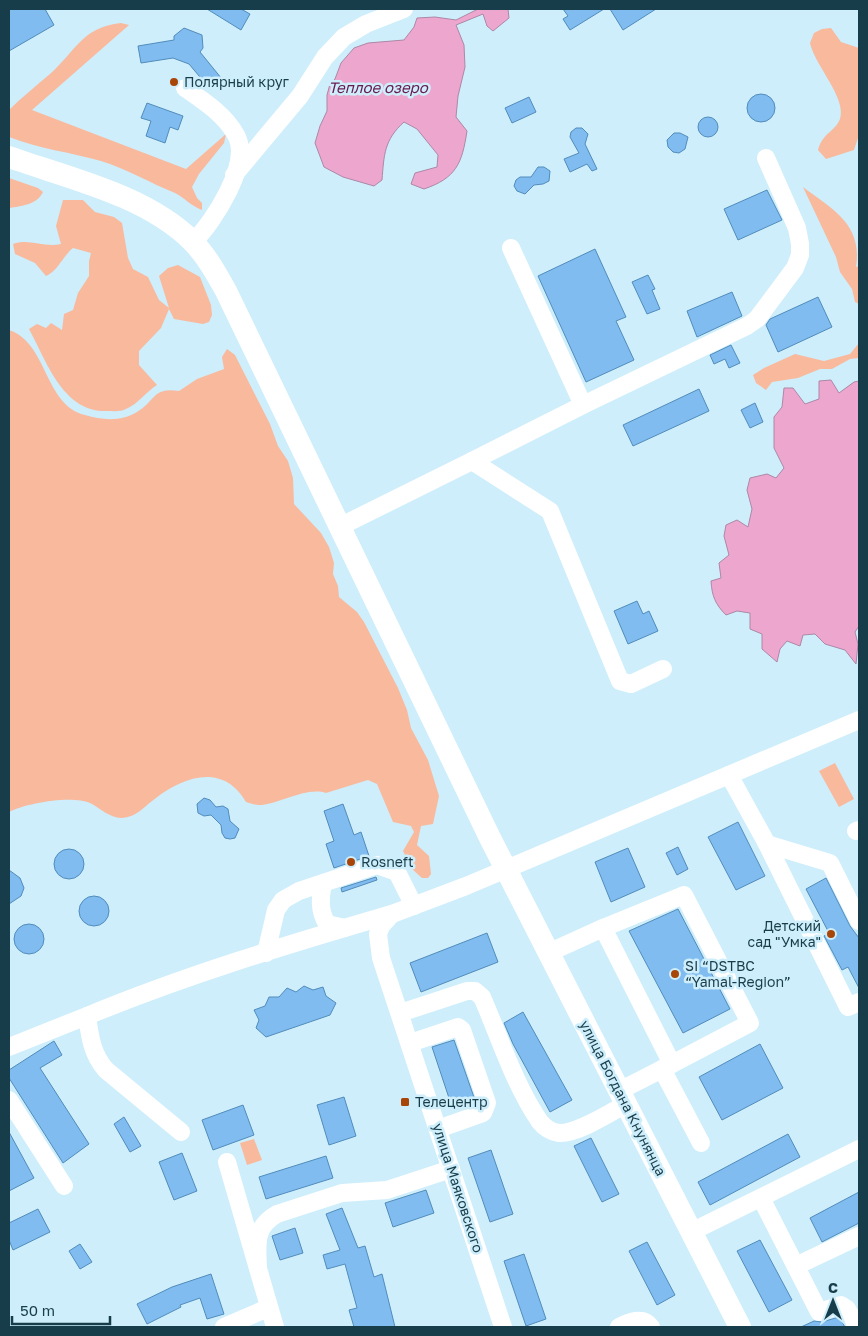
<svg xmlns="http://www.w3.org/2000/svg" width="868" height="1336" viewBox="0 0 868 1336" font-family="'Golos Text',sans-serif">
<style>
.green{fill:#f9b99d}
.water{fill:#eda7ce;stroke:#ad87a6}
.building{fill:#80bcef;stroke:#518cbb}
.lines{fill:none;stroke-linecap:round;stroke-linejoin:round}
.minor{stroke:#fff;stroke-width:18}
.major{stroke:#fff;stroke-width:22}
.poi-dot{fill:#a84509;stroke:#ceeefb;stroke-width:2}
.labels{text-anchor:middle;stroke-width:5;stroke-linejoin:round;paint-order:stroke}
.poi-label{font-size:14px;fill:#183d4a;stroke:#ceeefb;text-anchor:start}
.street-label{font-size:14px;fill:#183d4a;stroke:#ceeefb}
.water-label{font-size:15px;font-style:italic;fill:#69194e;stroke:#ceeefb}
</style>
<rect width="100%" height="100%" fill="#ceeefb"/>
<g class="green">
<path d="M121,23l8,2 -97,85 154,59 40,-35 -2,9 -25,31 -7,13 5,11 5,5v7c-11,-4 -17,-12 -27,-17 -25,-10 -48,-24 -74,-32 -31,-9 -62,-12 -92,-24v-27c13,-13 27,-24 41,-36 26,-23 32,-47 71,-51z"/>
<path d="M831,28l10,14 18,6v87l-5,15 -28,9 -8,-9c5,-18 17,-18 22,-31 7,-21 -25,-53 -30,-76l4,-10 8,-4z"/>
<path d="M9,178l29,10 5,4c-6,13 -22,14 -34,16z"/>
<path d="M803,187c29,22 60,37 53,80l3,-1v38l-4,-2 -3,-13 -12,-17 -4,-15z"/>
<path d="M63,200h20l12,12 19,5 8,6 6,35 5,11 15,8 11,23 10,8 -10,-32 9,-8 10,-3 22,12 11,28 1,10 -3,7 -6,2 -29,-5 -5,-10 -8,19 -22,23v14l18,20c-11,7 -19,19 -31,24 -5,3 -13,2 -19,2 -44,2 -61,-51 -78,-82l8,-5 9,4 5,-5 11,7 2,-16 9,-4 5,-17 11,-17v-15l2,-8 -18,-5c-11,9 -15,23 -27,28l-11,-13 -20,-9 -2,-10c16,-6 31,4 48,0l-5,-18z"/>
<path d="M9,330c39,13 35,75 76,85 17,5 36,7 52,-3 19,-11 15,-25 42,-21l18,-12 27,-10 -2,-12 5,-8 8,6 35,69 8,22 10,15 5,17 1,26 27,29 8,14 5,16 -1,11 5,12 1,11 18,15 7,10 34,66 9,22 4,18 17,32 11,36 -6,28 -12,2 -4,19 12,11 2,18 -3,4h-6l-10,-9 -9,-18 11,-19 -3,-6 -18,-4 -16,-38 -9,-4 -42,13c-19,-7 -49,12 -67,12 -4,0 -9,-2 -13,-3 -22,-38 -60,-27 -90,-4 -13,9 -18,19 -35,20 -11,0 -21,-10 -31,-15 -18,-8 -64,0 -81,9z"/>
<polygon points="859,343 859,358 850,359 832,369 820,369 798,378 772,382 766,390 756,383 753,375 764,368 795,354 824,361 850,354"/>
<polygon points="835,763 854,799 839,807 819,771"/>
<polygon points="254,1139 262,1160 247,1165 240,1143"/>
</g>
<g class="water">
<path d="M478,9h30l1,9 -16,13 -6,-5 -4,-12 -27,11 8,20 1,22 -7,29 -2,21 11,14c-5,33 -11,47 -43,58l-13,-5 4,-11 22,-6 1,-12 -21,-26 -13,-7c-20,18 -20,33 -22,58l-8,6 -31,-9 -19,-10 -9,-24 5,-17 7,-15v-16l3,-11 5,-5 6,-16 13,-15 14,-5 36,-3 10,-13 3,-9 18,-1 21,3z"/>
<path d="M831,380l8,13 15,-11 5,-1v245l-4,6 3,12 -2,20 -11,-14 -20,-6 -10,-10 -12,1 -3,11 -13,-5 -7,8 -3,13 -15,-13v-15l-12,-5v-16l-13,-2 -11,4c-11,-11 -14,-19 -15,-34l10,-3 -2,-15 10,-8 -5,-19 2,-11 11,-5 11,7 4,-18 -5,-19 3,-12 17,-4 9,4 8,-10 -10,-20v-31l8,-10 2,-19h9l12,16 14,-5v-18z"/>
</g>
<g class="building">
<polygon points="9,9 45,9 54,25 9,51"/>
<polygon points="207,9 241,9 250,14 241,30"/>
<polygon points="563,9 604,9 570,30 563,19 568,16"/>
<polygon points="610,9 656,9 623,30"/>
<polygon points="184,28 202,35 203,48 200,52 222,79 210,89 189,64 173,58 141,63 138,46 174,40 174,36"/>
<circle cx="761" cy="108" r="14"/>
<polygon points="529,97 536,112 512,123 505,108"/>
<polygon points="147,103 183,116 178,130 170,127 165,143 146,136 151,121 141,118"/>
<circle cx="708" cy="127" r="10"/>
<polygon points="576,128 582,128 588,134 585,144 597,169 592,171 587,164 570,172 564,159 579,153 570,137 571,132"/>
<polygon points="674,133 680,133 688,137 685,149 679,153 673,152 668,147 667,140"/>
<polygon points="538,167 544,167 550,171 549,181 543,184 534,185 525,194 517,191 514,186 516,180 520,177 531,177"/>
<polygon points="767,190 782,220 738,240 724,209"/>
<polygon points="595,249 626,317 616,321 634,360 586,382 538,276"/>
<polygon points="648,275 655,289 652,290 660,309 647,314 632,282"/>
<polygon points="732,292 742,316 697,337 687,311"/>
<polygon points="818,297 832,327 778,352 766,325 770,319"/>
<polygon points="731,345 740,363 729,368 725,359 714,364 710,355"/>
<polygon points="699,389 709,411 633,446 623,425"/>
<polygon points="755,403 763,422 750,428 741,410"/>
<polygon points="637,601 643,614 649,611 658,631 628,644 614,611"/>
<polygon points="204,798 210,800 216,807 223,806 228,809 230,821 239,829 235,838 230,839 225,838 222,833 221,825 211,815 204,816 198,813 197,804"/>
<polygon points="343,804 354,835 361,832 369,856 334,868 326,844 334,841 324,811"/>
<polygon points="738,822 765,876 736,890 708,837"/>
<polygon points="678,847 688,869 677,875 666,853"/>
<polygon points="628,848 645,887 611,902 595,862"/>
<circle cx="69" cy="864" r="15"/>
<polygon points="9,870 20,878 24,888 21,896 9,904"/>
<polygon points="376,877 377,880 342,892 341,888"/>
<polygon points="826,878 850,926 859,938 859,988 848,967 842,970 824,936 829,933 806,889"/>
<circle cx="94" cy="911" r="15"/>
<polygon points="678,909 730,1009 683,1033 629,931"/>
<circle cx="29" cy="939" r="15"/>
<polygon points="487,933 498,962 421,992 410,963"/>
<polygon points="304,986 313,990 323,987 326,996 336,1003 330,1015 266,1037 256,1028 259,1020 254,1010 265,1006 269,997 279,997 287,988 296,992"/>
<polygon points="523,1012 572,1100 550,1112 513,1044 504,1023"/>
<polygon points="454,1040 476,1103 453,1110 432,1047"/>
<polygon points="54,1041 62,1055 40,1068 89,1144 63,1163 9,1078 9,1070"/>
<polygon points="760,1044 783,1088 722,1120 699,1077"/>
<polygon points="344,1097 356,1136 329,1145 317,1105"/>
<polygon points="243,1105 254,1135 213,1150 202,1120"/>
<polygon points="124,1117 141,1146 130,1152 114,1124"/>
<polygon points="9,1132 34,1178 9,1191"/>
<polygon points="788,1134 800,1157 710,1205 698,1182"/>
<polygon points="591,1138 619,1194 602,1202 574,1146"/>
<polygon points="491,1150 513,1214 490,1222 468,1158"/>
<polygon points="182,1153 197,1191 174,1200 159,1162"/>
<polygon points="326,1156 333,1178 266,1199 259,1177"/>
<polygon points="426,1190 434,1213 393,1227 385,1203"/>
<polygon points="859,1192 859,1223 822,1242 810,1218"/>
<polygon points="342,1208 358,1248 365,1246 374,1277 382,1274 395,1327 354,1327 349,1310 357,1308 345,1264 327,1269 323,1255 340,1250 326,1214"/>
<polygon points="38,1209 50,1232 13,1250 9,1240 9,1223"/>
<polygon points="295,1228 303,1253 280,1260 272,1236"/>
<polygon points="760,1240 792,1300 769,1312 737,1251"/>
<polygon points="647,1242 675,1295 657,1305 629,1251"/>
<polygon points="80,1244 92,1262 80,1269 69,1251"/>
<polygon points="524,1254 546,1319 526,1326 504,1261"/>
<polygon points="211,1274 224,1314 207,1319 200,1298 180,1305 181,1307 147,1324 137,1304 172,1287"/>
<polygon points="839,1317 845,1327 801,1327 814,1321 822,1322"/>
</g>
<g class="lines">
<g class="minor">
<path d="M185,88c19,13 40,27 51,47 16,28 -23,88 -43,107"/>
<polyline points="234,175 300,96 325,57 344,37 366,24 404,9"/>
<polyline points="583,405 747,326 757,319 795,268 800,255 800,244 797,228 766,158"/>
<polyline points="472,461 583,405 511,248"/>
<polyline points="339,527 472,461 550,511 620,681 631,684 663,669"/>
<polyline points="729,775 767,844 848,1007 859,1002"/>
<polyline points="856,831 859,830"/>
<polyline points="767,844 830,863 859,921"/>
<path d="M323,883c-3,16 -4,27 4,41l18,4"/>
<polyline points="603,928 684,895 750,1023 672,1064"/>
<polyline points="266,953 276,910 283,900 299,891 377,865 397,872 414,906"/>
<polyline points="548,953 603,928 672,1064 619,1091"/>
<path d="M400,1013l67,-22h8l7,6c18,41 32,87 58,125 5,6 11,10 19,11 18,1 51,-20 67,-29"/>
<polyline points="410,1043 458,1027 462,1030 487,1103 483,1113 438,1129"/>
<polyline points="9,1047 87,1016"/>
<polyline points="662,1069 701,1143"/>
<polyline points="9,1100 64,1186"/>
<path d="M181,1132l-75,-62c-14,-16 -16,-33 -19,-54 99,-41 202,-72 305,-102"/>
<polyline points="227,1162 275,1327"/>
<polyline points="761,1198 819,1312 841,1305 847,1309 857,1327"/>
<polyline points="691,1232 859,1149"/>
<polyline points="796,1266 859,1236"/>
<path d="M258,1267c-1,-23 -4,-40 19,-53l65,-21 45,-3 64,-21"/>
<polyline points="224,1327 268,1308"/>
<polyline points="503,1327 381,958 378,934 381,926 392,914 466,886 859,720"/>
<path d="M619,1327c10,-5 24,-11 32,0"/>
</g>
<path class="major" d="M9,157c59,21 137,38 183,84 14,14 24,32 34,50l264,547 250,489"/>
</g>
<g class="poi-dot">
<circle cx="174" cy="82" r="5"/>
<circle cx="351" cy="862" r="5"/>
<circle cx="831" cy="934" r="5"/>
<circle cx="675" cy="974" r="5"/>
<rect x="400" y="1097" width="10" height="10" rx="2.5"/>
</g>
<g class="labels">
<g class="poi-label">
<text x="184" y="87">Полярный круг</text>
<text x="361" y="867">Rosneft</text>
<text x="821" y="931" text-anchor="end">Детский<tspan x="821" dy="16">сад "Умка"</tspan></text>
<text x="685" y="971">SI “DSTBC<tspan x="685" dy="16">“Yamal-Region”</tspan></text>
<text x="415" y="1107">Телецентр</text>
</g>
<g class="street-label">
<text transform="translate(623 1098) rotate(63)" y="5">улица Богдана Кнунянца</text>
<text transform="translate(458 1188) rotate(72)" y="5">улица Маяковского</text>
</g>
<g class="water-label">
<text x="378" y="93">Теплое озеро</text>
</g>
</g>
<rect width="868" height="1336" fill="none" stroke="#183d4a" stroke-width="20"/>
<g transform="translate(833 1301)" stroke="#ceeefb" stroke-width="4" paint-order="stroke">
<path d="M0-4L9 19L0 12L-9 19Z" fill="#183d4a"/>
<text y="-8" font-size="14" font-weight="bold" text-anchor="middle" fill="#183d4a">С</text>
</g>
<path d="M12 1316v8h98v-8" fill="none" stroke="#183d4a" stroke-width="2.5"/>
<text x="20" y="1316" font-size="15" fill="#183d4a" stroke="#ceeefb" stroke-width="4" paint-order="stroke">50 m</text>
</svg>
